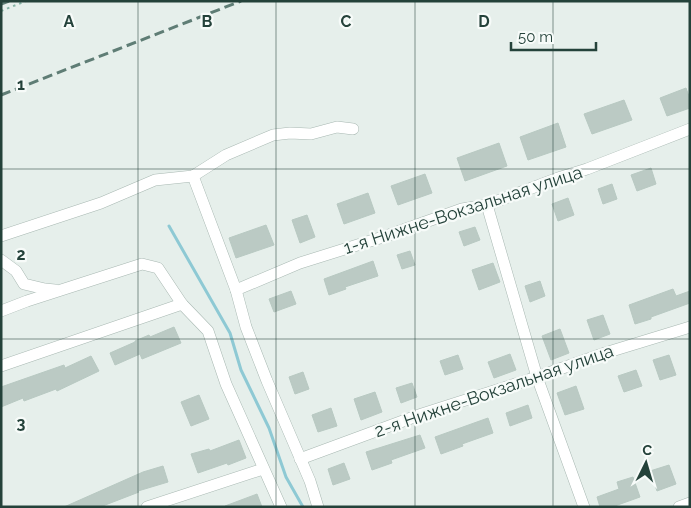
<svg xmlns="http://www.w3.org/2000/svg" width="691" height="508" viewBox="0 0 691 508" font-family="Raleway,sans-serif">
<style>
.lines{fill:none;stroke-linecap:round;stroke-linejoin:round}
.stream{stroke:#8ec9d4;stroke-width:3}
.building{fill:#bbcac4;stroke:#b8c9c2}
.minor-casing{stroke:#a8b8b2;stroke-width:12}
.path{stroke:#86b3a5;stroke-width:2;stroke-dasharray:2.5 4;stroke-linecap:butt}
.minor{stroke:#fff;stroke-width:11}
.rail{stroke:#5f7d75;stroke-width:3;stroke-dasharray:10 5;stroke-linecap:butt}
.grid{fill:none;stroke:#24423a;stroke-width:1;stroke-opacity:0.55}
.labels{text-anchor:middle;stroke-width:4.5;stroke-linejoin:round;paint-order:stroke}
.street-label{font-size:18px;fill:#24423a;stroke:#f7fbf9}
.grid-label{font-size:16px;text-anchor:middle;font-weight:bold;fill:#24423a;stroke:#f7fbf9;stroke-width:4.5;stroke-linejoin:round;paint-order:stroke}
</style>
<rect width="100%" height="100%" fill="#e6efeb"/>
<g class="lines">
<polyline class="stream" points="169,226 230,333 241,370 269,428 286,477 303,507"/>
</g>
<g class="building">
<polygon points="686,88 690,99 690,108 667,116 660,98"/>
<polygon points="624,100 632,120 592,134 584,114"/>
<polygon points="558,123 566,147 528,160 520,137"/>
<polygon points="499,143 507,166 465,181 457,158"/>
<polygon points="651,168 656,184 637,191 631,175"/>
<polygon points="425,174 432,193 398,205 391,186"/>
<polygon points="612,184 617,199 603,204 598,189"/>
<polygon points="368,193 375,213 344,224 337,204"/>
<polygon points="568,198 574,215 558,221 552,204"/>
<polygon points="307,215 315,237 300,243 292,220"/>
<polygon points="266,225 274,245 236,258 229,238"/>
<polygon points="475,227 480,240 464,246 459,232"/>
<polygon points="410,251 415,265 402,269 397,255"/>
<polygon points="373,261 378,276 345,287 346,289 329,295 324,279"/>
<polygon points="493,263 500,282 479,290 472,270"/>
<polygon points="540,281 545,296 530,302 525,286"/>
<polygon points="673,289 676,296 690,291 690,303 651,317 651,319 635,324 629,305"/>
<polygon points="291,291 296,304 274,312 269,299"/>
<polygon points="603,315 610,334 594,340 587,320"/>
<polygon points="174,327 181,343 142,359 140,354 115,365 110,353 135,342 135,341 149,335 150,337"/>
<polygon points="560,329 569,353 551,360 542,336"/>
<polygon points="510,354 516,370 494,378 488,362"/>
<polygon points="458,355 463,369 445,375 440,361"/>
<polygon points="669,355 676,375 660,380 653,360"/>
<polygon points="91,356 99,371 57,391 56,389 24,401 23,398 1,407 1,387 64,365 65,368"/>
<polygon points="636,370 642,386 624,392 618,376"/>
<polygon points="303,372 309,389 295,394 289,377"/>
<polygon points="412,383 417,397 401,403 396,388"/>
<polygon points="576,386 584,409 565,415 557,393"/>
<polygon points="375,392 382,412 361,420 354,399"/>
<polygon points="199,395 209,419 191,426 181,402"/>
<polygon points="528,405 532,418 510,426 506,413"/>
<polygon points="331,408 337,426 318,432 312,415"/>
<polygon points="488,418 493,433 462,444 463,446 441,454 435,437"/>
<polygon points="420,435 425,448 391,460 392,463 372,470 366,452"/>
<polygon points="239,440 246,458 228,465 227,463 198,473 191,454 209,449 210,451"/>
<polygon points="344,463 350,479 333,485 328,469"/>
<polygon points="669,465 676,484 657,491 650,471"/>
<polygon points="163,466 168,482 138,491 139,492 100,507 64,507 143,472"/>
<polygon points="633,477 640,497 612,507 600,507 597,497 619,489 617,482"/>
<polygon points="257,494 262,507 225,507 225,506"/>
</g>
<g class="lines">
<g class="minor-casing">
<g id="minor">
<polyline points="193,176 236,290 246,327 267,381 310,481 318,507"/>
<polyline points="487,205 537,377 584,507"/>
<polyline points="1,236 101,203 155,180 193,176 226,155 273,135 290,133 311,134 337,127 353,129"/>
<polyline points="1,260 16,271 24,284 45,289 55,290"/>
<polyline points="236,290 300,263 383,237 462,209 487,205 558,178 587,169 690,129"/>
<polyline points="1,311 27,301 142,264 158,268 182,304 208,331 226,384 281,507"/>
<polyline points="1,366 182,304"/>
<polyline points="300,459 422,414 537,377 605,353 690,327"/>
<polyline points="147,507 263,469"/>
<polyline points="679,507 690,503"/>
</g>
</g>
<polyline class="path" points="1,11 26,1"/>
<use href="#minor" class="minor"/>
<g class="rail">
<polyline points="1,4 9,1"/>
<polyline points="1,95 241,1"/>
</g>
</g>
<path class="grid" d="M138,1v506M276,1v506M415,1v506M553,1v506M1,169h689M1,339h689"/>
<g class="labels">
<g class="street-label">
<text transform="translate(463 210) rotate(-18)" y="6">1-я Нижне-Вокзальная улица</text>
<text transform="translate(494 391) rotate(-19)" y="6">2-я Нижне-Вокзальная улица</text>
</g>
</g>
<g class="grid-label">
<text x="69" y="27">A</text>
<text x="207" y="27">B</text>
<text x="346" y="27">C</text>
<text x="484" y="27">D</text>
<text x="21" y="90">1</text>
<text x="21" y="260">2</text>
<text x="21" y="429">3</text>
</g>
<rect width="691" height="508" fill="none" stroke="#24423a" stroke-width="5"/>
<g transform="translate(646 463) rotate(5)" stroke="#f7fbf9" stroke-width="4" paint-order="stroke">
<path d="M0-4L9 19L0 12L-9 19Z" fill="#24423a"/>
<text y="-8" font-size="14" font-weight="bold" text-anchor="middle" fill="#24423a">С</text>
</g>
<path d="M511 42v8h85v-8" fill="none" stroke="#24423a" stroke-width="2.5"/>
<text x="518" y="42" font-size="15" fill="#24423a" stroke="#f7fbf9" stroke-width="4" paint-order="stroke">50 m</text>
</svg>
